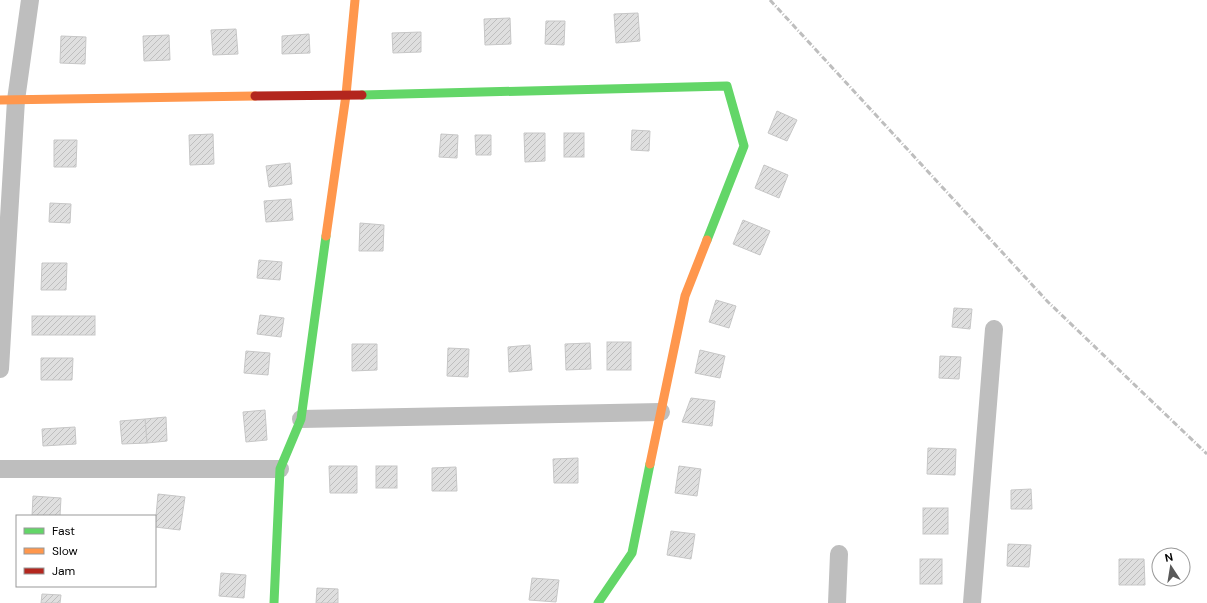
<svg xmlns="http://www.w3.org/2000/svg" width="1207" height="603" viewBox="0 0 1207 603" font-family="'DM Sans',sans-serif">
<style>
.building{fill:url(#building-hatch);stroke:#c7c7c7}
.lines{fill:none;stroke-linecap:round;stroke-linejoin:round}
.street{stroke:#bebebe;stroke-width:18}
.fast{stroke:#63d668;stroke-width:9}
.slow{stroke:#ff974d;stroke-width:9}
.jam{stroke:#b3261e;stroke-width:9}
.rail{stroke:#bebebe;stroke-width:3;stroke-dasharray:6 2 1 2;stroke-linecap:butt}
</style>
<defs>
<pattern id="building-hatch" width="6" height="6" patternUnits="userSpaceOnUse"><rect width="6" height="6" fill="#dfdfdf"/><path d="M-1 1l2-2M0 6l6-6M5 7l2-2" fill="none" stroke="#bebebe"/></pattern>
</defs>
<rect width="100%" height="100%" fill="#fff"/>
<g class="building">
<polygon points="638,13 640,41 616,43 614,14"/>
<polygon points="510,18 511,44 485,45 484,19"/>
<polygon points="546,21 565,21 564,45 545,44"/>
<polygon points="236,29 238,54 213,55 211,30"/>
<polygon points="421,32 421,52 393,53 392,33"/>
<polygon points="309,34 310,53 282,54 282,36"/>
<polygon points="169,35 170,60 144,61 143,36"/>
<polygon points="61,36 86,37 85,64 60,63"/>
<polygon points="777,111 797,120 787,141 768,133"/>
<polygon points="632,130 650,131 649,151 631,150"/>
<polygon points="524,133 545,133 545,161 525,162"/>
<rect x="564" y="133" width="20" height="24"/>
<polygon points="213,134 214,164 190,165 189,135"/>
<polygon points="441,134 458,135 457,158 439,157"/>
<polygon points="475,135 491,135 491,155 476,155"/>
<polygon points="54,140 77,140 76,167 54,167"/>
<polygon points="290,163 292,184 269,187 266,166"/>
<polygon points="764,165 788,175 779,198 755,188"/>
<polygon points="291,199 293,220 266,222 264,201"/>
<polygon points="50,203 71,204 70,223 49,222"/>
<polygon points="743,220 770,231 760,255 733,244"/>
<polygon points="360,223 384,225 383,251 359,251"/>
<polygon points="259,260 282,262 280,280 257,278"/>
<polygon points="42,263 67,263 66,290 41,290"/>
<polygon points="716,300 736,306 729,328 709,322"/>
<polygon points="954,308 972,309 970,329 952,327"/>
<polygon points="260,315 284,318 281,337 257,334"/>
<rect x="32" y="316" width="63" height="19"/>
<rect x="607" y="342" width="24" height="28"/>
<polygon points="590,343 591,369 566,370 565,344"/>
<polygon points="352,344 377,344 377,370 352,371"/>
<polygon points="530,345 532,370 509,372 508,347"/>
<polygon points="448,348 469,349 468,377 447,376"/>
<polygon points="700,350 725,356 720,378 695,373"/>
<polygon points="246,351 270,353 268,375 244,373"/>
<polygon points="940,356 961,357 959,379 939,378"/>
<polygon points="41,358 73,358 72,380 41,380"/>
<polygon points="691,398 715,401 712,426 682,422"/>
<polygon points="265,410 267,440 246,442 243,412"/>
<polygon points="166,417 167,441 147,443 145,419"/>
<polygon points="145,419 147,443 122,444 120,421"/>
<polygon points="75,427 76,444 43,446 42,429"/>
<polygon points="928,448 956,449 955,475 927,474"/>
<polygon points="578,458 578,483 554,483 553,459"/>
<polygon points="329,466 357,466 357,493 330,493"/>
<rect x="376" y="466" width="21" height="22"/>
<polygon points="679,466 701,469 697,496 675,493"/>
<polygon points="456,467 457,491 432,491 432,468"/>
<polygon points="1031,489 1032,509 1011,509 1011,490"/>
<polygon points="158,494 185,497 180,530 155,527"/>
<polygon points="33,496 61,498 60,516 32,516"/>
<rect x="923" y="508" width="25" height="26"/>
<polygon points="671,531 695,534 691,559 667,555"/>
<polygon points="1008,544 1031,545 1029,567 1007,566"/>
<rect x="920" y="559" width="22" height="25"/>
<polygon points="1119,559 1144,559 1145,585 1119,585"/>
<polygon points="221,573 246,575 244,598 219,596"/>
<polygon points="532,578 559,580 556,602 529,600"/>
<polygon points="317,588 338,589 338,603 316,603"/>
<polygon points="42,594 61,595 60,603 41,603"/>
</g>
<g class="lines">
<g class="street">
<polyline points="0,369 16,100 30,0"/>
<polyline points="301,419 661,412"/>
<polyline points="0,469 280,469"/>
<polyline points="837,603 839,554"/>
<polyline points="972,603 994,329"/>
</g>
<g class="fast">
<polyline points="362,95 727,86 744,146 707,240"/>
<polyline points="274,603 280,469 301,419 326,236"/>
<polyline points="598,603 632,553 650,464"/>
</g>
<g class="slow">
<polyline points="0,100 255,96"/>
<polyline points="326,236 346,95 355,0"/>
<polyline points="650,464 685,296 707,240"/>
</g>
<polyline class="jam" points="255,96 362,95"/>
<polyline class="rail" points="770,0 1048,302 1207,454"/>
</g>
<rect x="16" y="515" width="140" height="72" fill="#ffffff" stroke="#999999"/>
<rect x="24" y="528" width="20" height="6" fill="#63d668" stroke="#999999"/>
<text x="52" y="535" font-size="12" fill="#000000">Fast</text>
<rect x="24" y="548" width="20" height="6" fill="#ff974d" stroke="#999999"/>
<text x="52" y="555" font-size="12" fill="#000000">Slow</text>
<rect x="24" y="568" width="20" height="6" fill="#b3261e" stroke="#999999"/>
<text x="52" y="575" font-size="12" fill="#000000">Jam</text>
<g transform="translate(1171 567) rotate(348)"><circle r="19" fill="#ffffff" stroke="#999999"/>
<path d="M0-3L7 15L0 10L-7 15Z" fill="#595959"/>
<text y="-6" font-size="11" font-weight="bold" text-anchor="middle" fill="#000000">N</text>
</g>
</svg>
